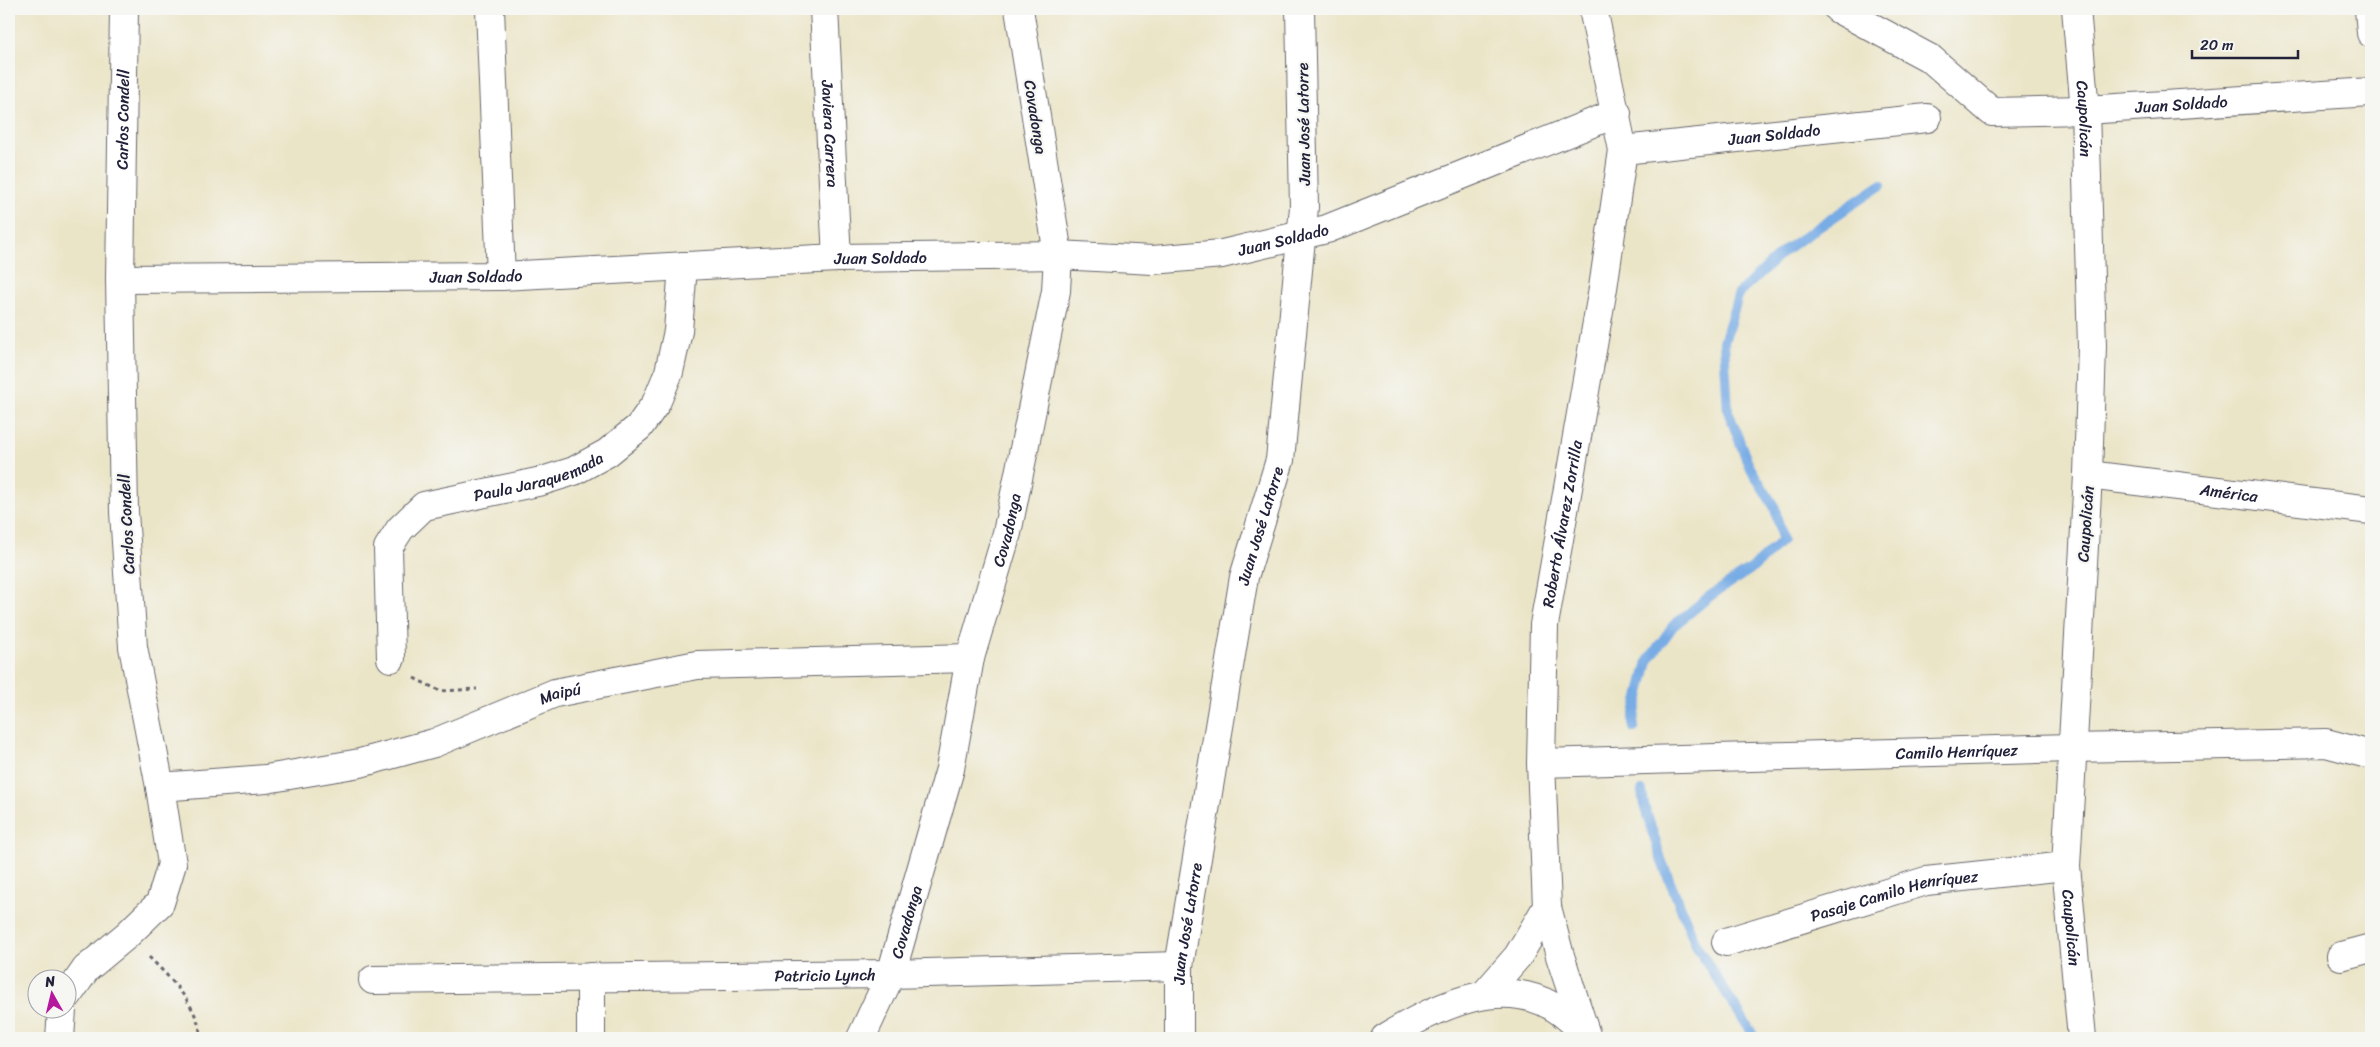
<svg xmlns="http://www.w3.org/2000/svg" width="2380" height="1047" viewBox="0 0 2380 1047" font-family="Sriracha,sans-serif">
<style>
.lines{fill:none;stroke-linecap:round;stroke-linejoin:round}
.stream{stroke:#78ace5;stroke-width:10}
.street-casing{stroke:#68666c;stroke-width:30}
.secondary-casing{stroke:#68666c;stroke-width:30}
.path{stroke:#68666c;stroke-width:3;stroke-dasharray:4 4;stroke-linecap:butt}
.street{stroke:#fff;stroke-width:28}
.secondary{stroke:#fff;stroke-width:28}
.labels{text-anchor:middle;stroke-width:4.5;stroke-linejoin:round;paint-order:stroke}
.street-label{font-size:16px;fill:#22223b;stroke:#f6f6f2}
</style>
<rect width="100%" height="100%" fill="#f6f6f2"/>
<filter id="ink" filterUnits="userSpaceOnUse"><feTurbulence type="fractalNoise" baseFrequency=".02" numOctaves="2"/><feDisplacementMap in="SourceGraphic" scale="10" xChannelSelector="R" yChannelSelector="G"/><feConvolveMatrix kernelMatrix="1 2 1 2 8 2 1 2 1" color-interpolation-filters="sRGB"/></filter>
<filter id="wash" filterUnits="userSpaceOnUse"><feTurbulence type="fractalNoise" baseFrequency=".0096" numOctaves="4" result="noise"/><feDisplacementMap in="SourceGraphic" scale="20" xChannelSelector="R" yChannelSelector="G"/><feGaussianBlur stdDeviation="1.12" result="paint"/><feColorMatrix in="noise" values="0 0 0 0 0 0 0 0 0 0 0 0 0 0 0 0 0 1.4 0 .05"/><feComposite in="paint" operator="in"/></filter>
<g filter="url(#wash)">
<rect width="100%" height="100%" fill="#ebe5c8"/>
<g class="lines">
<g class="stream">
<polyline points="1634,728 1633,721 1648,661 1673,626 1710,596 1754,567 1782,540 1775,508 1749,466 1728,411 1724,342 1739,293 1785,250 1881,185"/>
<polyline points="1642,791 1644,805 1662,862 1697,947 1755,1038"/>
</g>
</g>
</g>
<g filter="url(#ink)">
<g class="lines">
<g class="street-casing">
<g id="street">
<polyline points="490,9 501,276"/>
<path id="s1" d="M824,9l13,249"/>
<path id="s2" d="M1838,9l93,50 61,53 93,-2 286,-18"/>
<path id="s3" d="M2076,9l9,101 7,236 -4,129 -22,391 16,172"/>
<polyline points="2369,9 2371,33"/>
<path id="s4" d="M1623,150l304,-32"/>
<path id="s5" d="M120,279l381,-3 336,-18 221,-3 95,5 69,-6 105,-25 290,-116"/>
<path id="s6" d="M2088,475l283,35"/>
<path id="s7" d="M391,658l-3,-110 12,-19 24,-23 118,-25 32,-10 33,-18 32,-26 17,-24 13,-31 9,-41 5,-65"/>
<path id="s8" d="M160,787l106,-8 94,-16 74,-20 121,-50 142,-28 273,-7"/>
<path id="s9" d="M1726,942l200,-61 140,-15"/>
<polyline points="2341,956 2371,948"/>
<polyline points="591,977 591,1038"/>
<path id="s10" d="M373,980l518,-6 288,-8"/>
<path id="s11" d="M68,995l18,-26 41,-34 33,-32 12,-39 -12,-77 -27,-140 -9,-135 -4,-233 4,-270"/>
<polyline points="60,1038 62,1010"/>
<path id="s12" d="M861,1038l30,-64 59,-205 20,-111 37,-125 49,-242 2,-36 -39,-246"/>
<path id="s13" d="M1179,1038v-72l65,-389 36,-117 24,-253 -4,-198"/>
</g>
</g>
<g class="secondary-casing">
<g id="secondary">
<path id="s14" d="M1541,763l530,-15 255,-5 45,12"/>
<polyline points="1484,995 1518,956 1547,907"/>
<path d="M1385,1038c62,-39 142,-74 198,-5"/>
<path id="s15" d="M1587,1038l-27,-82 -13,-49 -6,-144 3,-138 59,-337 20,-138 -30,-141"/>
</g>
</g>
<g class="path">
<polyline points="414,678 440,691 477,689"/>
<path d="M149,957c22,22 49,48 52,81"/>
</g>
<use href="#street" class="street"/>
<use href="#secondary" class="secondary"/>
</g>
</g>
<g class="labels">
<g class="street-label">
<text dy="6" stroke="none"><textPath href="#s2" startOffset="376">Juan Soldado</textPath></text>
<text transform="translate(1036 117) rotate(81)" y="6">Covadonga</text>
<text dy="6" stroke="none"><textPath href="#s11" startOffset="920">Carlos Condell</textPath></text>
<text dy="6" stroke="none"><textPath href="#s3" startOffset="110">Caupolicán</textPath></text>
<text transform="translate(1303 124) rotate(-91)" y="6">Juan José Latorre</text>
<text dy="6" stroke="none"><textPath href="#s1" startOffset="125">Javiera Carrera</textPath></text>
<text dy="6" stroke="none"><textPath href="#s4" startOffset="152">Juan Soldado</textPath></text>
<text dy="6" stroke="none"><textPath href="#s5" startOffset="1166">Juan Soldado</textPath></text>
<text dy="6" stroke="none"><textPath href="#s5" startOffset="761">Juan Soldado</textPath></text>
<text dy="6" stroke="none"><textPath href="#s5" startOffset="356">Juan Soldado</textPath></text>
<text dy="6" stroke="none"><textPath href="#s7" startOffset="284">Paula Jaraquemada</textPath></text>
<text dy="6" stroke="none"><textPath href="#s6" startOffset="142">América</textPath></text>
<text dy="6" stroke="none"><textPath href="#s15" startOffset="522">Roberto Álvarez Zorrilla</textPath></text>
<text transform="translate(126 524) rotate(-93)" y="6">Carlos Condell</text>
<text transform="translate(2085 524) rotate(-86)" y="6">Caupolicán</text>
<text dy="6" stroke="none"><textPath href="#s13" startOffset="520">Juan José Latorre</textPath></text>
<text dy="6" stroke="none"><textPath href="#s12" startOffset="530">Covadonga</textPath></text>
<text dy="6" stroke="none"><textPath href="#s8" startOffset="414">Maipú</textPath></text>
<text dy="6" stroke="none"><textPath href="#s14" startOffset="416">Camilo Henríquez</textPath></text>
<text dy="6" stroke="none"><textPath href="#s9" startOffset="175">Pasaje Camilo Henríquez</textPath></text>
<text dy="6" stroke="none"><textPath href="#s12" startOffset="125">Covadonga</textPath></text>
<text dy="6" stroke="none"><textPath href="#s13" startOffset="115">Juan José Latorre</textPath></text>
<text dy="6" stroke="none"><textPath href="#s3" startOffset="920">Caupolicán</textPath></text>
<text dy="6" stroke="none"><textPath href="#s10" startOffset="452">Patricio Lynch</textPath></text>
</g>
</g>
<rect width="2380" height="1047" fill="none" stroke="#f6f6f2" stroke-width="30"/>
<g transform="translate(52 994) rotate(352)"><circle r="24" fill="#f6f6f2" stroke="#a1a1a9"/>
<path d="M0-4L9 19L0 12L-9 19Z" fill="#b5179e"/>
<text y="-8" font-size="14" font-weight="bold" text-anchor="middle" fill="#22223b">N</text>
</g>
<path d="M2192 50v8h106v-8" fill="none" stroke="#22223b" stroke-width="2.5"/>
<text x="2200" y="50" font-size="15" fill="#22223b" stroke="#f6f6f2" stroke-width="4" paint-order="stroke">20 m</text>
</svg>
